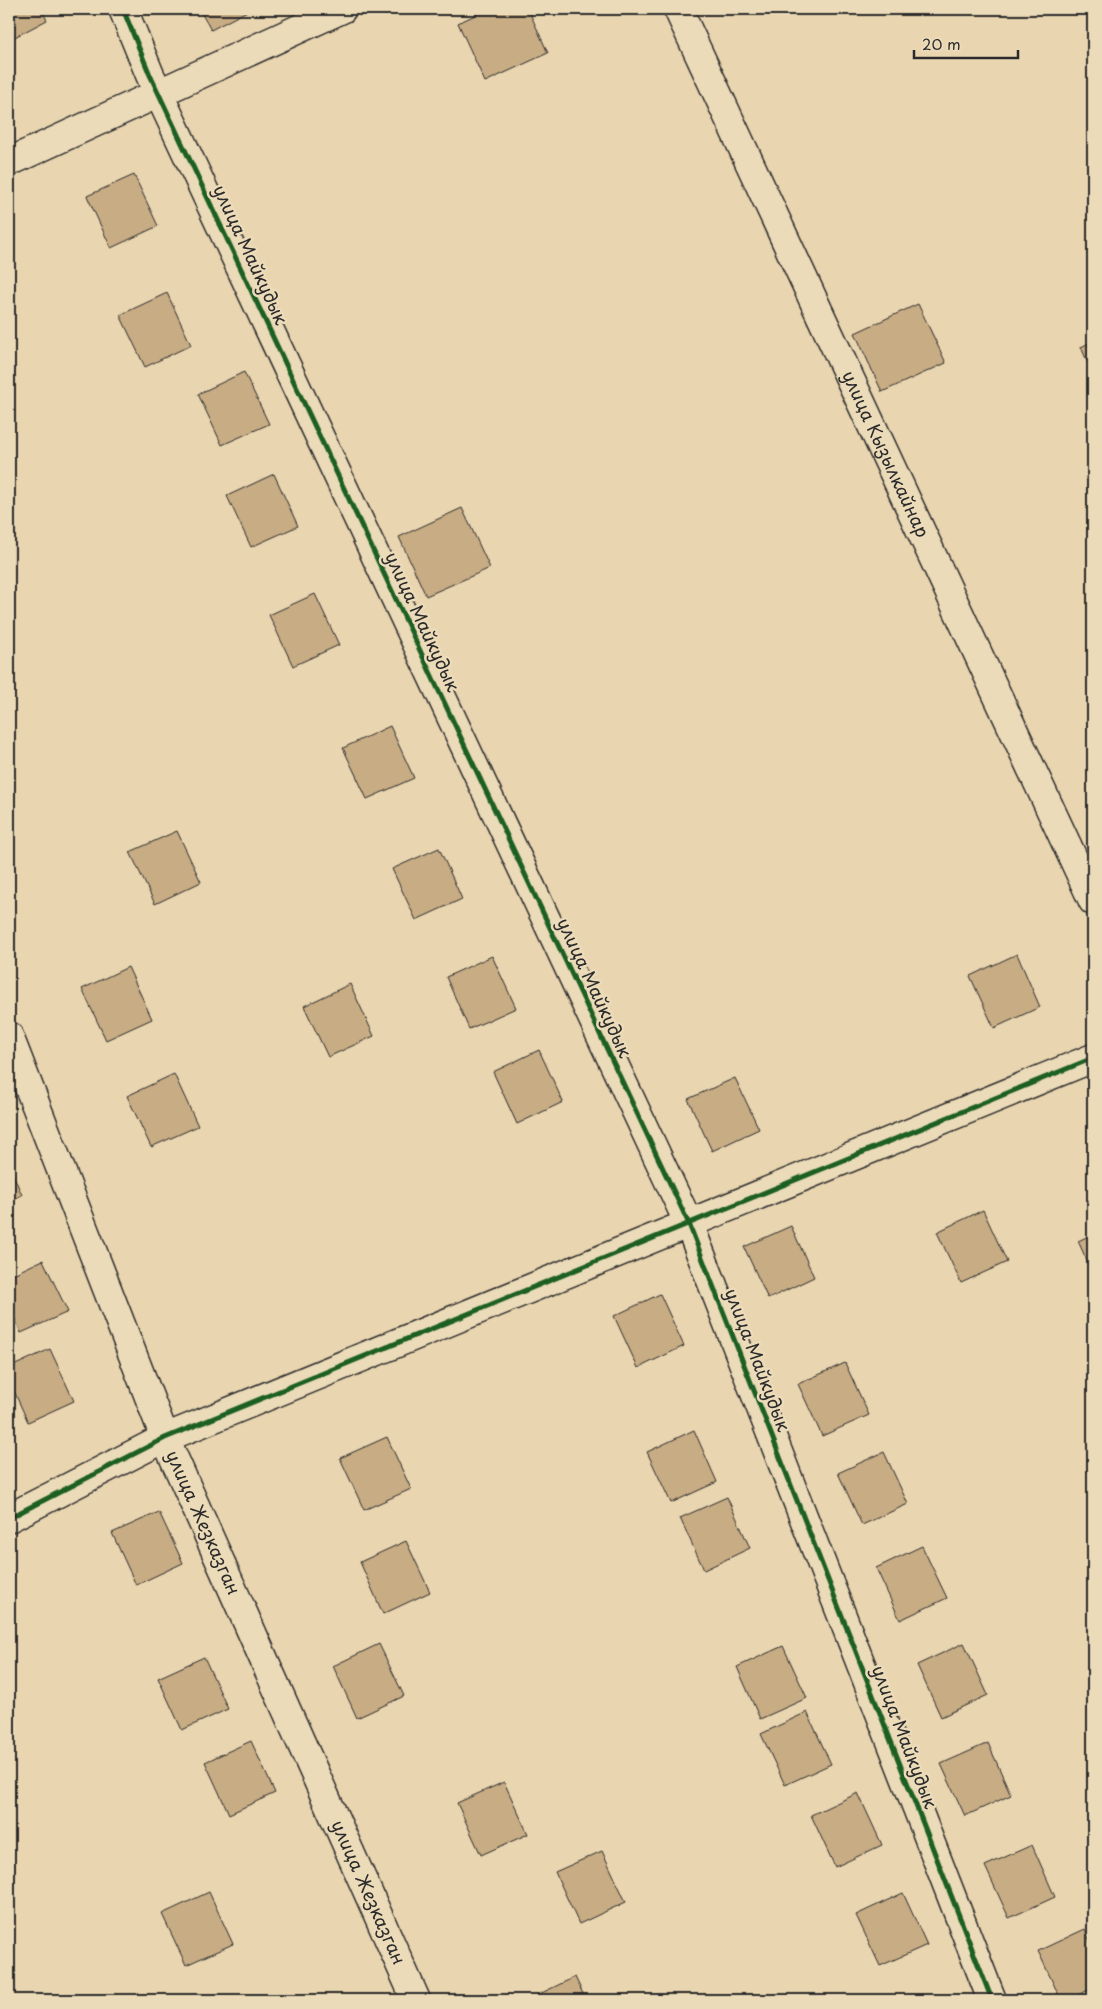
<svg xmlns="http://www.w3.org/2000/svg" width="1102" height="2009" viewBox="0 0 1102 2009" font-family="'Playpen Sans',sans-serif">
<style>
.building{fill:#c7ac84;stroke:#2b2b2b}
.lines{fill:none;stroke-linecap:round;stroke-linejoin:round}
.minor-casing{stroke:#2b2b2b;stroke-width:31}
.minor{stroke:#ecdbb8;stroke-width:28}
.cycleway-casing{stroke:#ecdbb8;stroke-width:8}
.cycleway{stroke:#1b5e20;stroke-width:5}
.labels{text-anchor:middle;stroke-width:5;stroke-linejoin:round;paint-order:stroke}
.street-label{font-size:18px;fill:#2b2b2b;stroke:#ecdbb8}
</style>
<rect width="100%" height="100%" fill="#e9d5b0"/>
<filter id="ink" filterUnits="userSpaceOnUse"><feTurbulence type="fractalNoise" baseFrequency=".02" numOctaves="2"/><feDisplacementMap in="SourceGraphic" scale="10" xChannelSelector="R" yChannelSelector="G"/><feConvolveMatrix kernelMatrix="1 2 1 2 8 2 1 2 1" color-interpolation-filters="sRGB"/></filter>
<g filter="url(#ink)">
<g class="building">
<polygon points="9,9 41,9 47,20 9,40"/>
<polygon points="199,9 251,9 211,30"/>
<polygon points="488,9 528,9 548,53 485,82 458,23"/>
<polygon points="134,175 158,226 111,248 87,196"/>
<polygon points="167,293 191,345 145,367 120,315"/>
<polygon points="918,304 946,363 882,392 855,333"/>
<polygon points="1093,341 1093,375 1081,347"/>
<polygon points="244,372 269,424 222,445 198,394"/>
<polygon points="274,474 298,526 251,547 227,496"/>
<polygon points="462,508 490,568 426,596 399,537"/>
<polygon points="315,594 339,645 293,666 269,615"/>
<polygon points="390,726 414,778 367,799 343,748"/>
<polygon points="177,831 201,882 155,904 130,852"/>
<polygon points="439,848 462,899 416,920 392,869"/>
<polygon points="1017,954 1040,1007 994,1028 970,976"/>
<polygon points="492,956 516,1008 469,1029 446,977"/>
<polygon points="128,967 152,1019 106,1040 82,989"/>
<polygon points="350,984 374,1036 328,1057 304,1006"/>
<polygon points="539,1050 563,1102 517,1124 493,1072"/>
<polygon points="174,1074 198,1126 151,1147 127,1096"/>
<polygon points="735,1078 759,1129 712,1151 688,1099"/>
<polygon points="9,1165 22,1195 9,1201"/>
<polygon points="983,1210 1007,1262 961,1283 937,1232"/>
<polygon points="791,1226 814,1277 768,1299 744,1247"/>
<polygon points="1093,1234 1093,1274 1078,1241"/>
<polygon points="43,1260 68,1312 21,1333 9,1306 9,1276"/>
<polygon points="660,1294 684,1346 638,1368 614,1316"/>
<polygon points="50,1349 74,1401 28,1422 9,1380 9,1368"/>
<polygon points="845,1363 869,1415 822,1436 798,1384"/>
<polygon points="694,1430 717,1482 671,1503 647,1452"/>
<polygon points="387,1437 411,1489 364,1510 340,1458"/>
<polygon points="884,1452 908,1504 862,1525 838,1473"/>
<polygon points="727,1497 750,1548 704,1570 680,1518"/>
<polygon points="159,1512 183,1563 136,1585 112,1533"/>
<polygon points="406,1541 430,1592 383,1614 360,1562"/>
<polygon points="922,1546 947,1598 900,1620 876,1568"/>
<polygon points="964,1643 988,1695 941,1717 917,1665"/>
<polygon points="379,1644 404,1696 357,1718 333,1666"/>
<polygon points="783,1646 807,1698 760,1719 737,1667"/>
<polygon points="204,1657 228,1709 182,1730 158,1678"/>
<polygon points="807,1712 831,1764 785,1785 761,1734"/>
<polygon points="251,1741 275,1793 229,1814 205,1762"/>
<polygon points="988,1743 1011,1795 965,1816 941,1764"/>
<polygon points="504,1782 528,1834 481,1855 457,1803"/>
<polygon points="858,1793 882,1845 835,1867 811,1815"/>
<polygon points="1032,1845 1055,1897 1009,1918 985,1866"/>
<polygon points="602,1851 626,1902 579,1924 555,1872"/>
<polygon points="209,1892 233,1944 186,1965 162,1914"/>
<polygon points="903,1893 927,1945 880,1966 856,1915"/>
<polygon points="1085,1929 1093,1949 1093,1988 1067,2000 1061,2000 1038,1951"/>
<polygon points="575,1977 586,2000 529,2000 529,1999"/>
</g>
<g class="lines">
<g class="minor-casing">
<g id="minor">
<polyline points="123,9 150,75 689,1224 992,2000"/>
<path id="s1" d="M678,9l415,892"/>
<polyline points="9,162 342,9"/>
<path id="s2" d="M9,1036l156,402 251,562"/>
<polyline points="9,1518 165,1438 1093,1058"/>
</g>
</g>
<use href="#minor" class="minor"/>
<g class="cycleway-casing">
<g id="cycleway">
<polyline points="123,9 150,75 689,1224 992,2000"/>
<polyline points="9,1518 165,1438 1093,1058"/>
</g>
</g>
<use href="#cycleway" class="cycleway"/>
</g>
</g>
<g class="labels">
<g class="street-label">
<text transform="translate(250 255) rotate(65)" y="6">улица Майкудык</text>
<text dy="6" stroke="none"><textPath href="#s1" startOffset="491">улица Кызылкайнар</textPath></text>
<text transform="translate(422 622) rotate(65)" y="6">улица Майкудык</text>
<text transform="translate(594 988) rotate(65)" y="6">улица Майкудык</text>
<text transform="translate(757 1360) rotate(69)" y="6">улица Майкудык</text>
<text dy="6" stroke="none"><textPath href="#s2" startOffset="524">улица Жезказган</textPath></text>
<text transform="translate(904 1737) rotate(69)" y="6">улица Майкудык</text>
<text dy="6" stroke="none"><textPath href="#s2" startOffset="929">улица Жезказган</textPath></text>
</g>
</g>
<rect width="1102" height="2009" fill="none" stroke="#ecdbb8" stroke-width="30"/>
<rect x="15" y="15" width="1072" height="1979" fill="none" stroke="#2b2b2b" stroke-width="2" filter="url(#ink)"/>
<path d="M914 50v8h104v-8" fill="none" stroke="#2b2b2b" stroke-width="2.5"/>
<text x="922" y="50" font-size="15" fill="#2b2b2b" stroke="#ecdbb8" stroke-width="4" paint-order="stroke">20 m</text>
</svg>
